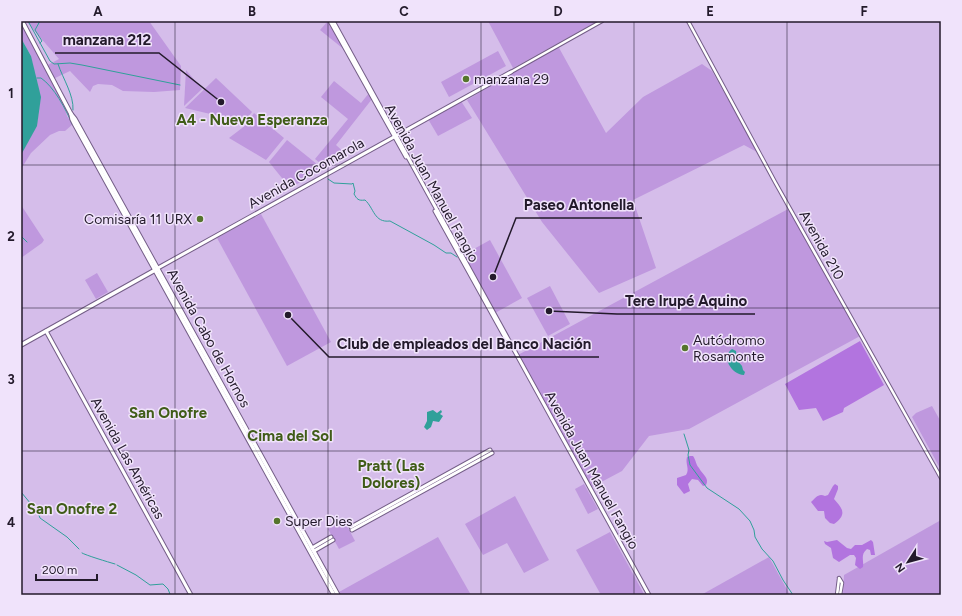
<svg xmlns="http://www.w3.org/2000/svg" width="962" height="616" viewBox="0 0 962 616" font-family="Figtree,sans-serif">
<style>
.green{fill:#bf98de}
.forest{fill:#b274df}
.water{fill:#30a09a}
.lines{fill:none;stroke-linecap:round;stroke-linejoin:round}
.stream{stroke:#30a09a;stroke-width:1}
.tertiary-casing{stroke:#745e87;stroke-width:4.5}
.secondary-casing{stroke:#745e87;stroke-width:5}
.primary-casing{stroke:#745e87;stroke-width:5.5}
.tertiary{stroke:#fff;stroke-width:2.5}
.secondary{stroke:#fff;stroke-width:3}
.primary{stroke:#fff;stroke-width:3.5}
.grid{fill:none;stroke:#231a2b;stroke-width:1;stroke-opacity:0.55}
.poi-dot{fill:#55752c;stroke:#f0e3fb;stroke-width:1.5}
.labels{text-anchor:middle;stroke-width:3;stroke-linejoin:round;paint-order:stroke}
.poi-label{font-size:14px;fill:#231a2b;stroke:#f0e3fb;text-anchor:start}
.street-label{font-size:14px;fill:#231a2b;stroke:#f0e3fb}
.neighbourhood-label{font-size:15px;font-weight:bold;fill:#405c18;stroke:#f0e3fb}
.leader{fill:none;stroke:#231a2b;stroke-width:1.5}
.callout-dot{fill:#231a2b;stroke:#f0e3fb;stroke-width:1.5}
.callout-label{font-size:15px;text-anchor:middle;font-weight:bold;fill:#231a2b;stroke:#f0e3fb;stroke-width:3;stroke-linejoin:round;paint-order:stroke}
.neatline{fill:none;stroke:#231a2b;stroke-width:1.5}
.grid-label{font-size:13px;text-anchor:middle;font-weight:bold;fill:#231a2b}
</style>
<rect width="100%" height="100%" fill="#d5bdea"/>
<g class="green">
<polygon points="26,21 149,21 181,66 180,90 154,92 123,91 112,85 98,84 93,86 90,92 70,71 53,79 51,80 64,103 67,116 73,124 65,131 59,131 50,135 31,153 21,169 21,155 23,151 31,56 21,38 21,24 44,67 59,59"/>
<polygon points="328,21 329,21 346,51 320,30"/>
<polygon points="488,21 598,21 513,68"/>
<polygon points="558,46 606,133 643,97 702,64 712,71 862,335 689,429 649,436 622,471 590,488 516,356 790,208 757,152 744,145 633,200 656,268 599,293 542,222 467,100"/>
<polygon points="498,51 506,66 449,97 441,82"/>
<polygon points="186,70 202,89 184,106"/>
<polygon points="216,78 252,112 244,122 185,108"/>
<polygon points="334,81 361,103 369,93 372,99 336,145 348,156 326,168 315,159 348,119 321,97"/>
<polygon points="461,101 472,118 438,136 428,119"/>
<polygon points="254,113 284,138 266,160 229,138 246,125"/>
<polygon points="287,140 323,169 290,188 269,162"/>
<polygon points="21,205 44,240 42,243 21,258"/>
<polygon points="261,214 331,342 287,366 217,238"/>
<polygon points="490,240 522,298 495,313 463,255"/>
<polygon points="97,273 108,292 96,299 85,280"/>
<polygon points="550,286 570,324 548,336 527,298"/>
<polygon points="932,406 941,422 941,470 912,417 916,413"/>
<polygon points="584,484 598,509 588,514 575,489"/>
<polygon points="515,496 549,560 524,573 507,543 483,555 465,524"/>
<polygon points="344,520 355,541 339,549 328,529"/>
<polygon points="941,520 941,595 843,595 844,575"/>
<polygon points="610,532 644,594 643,595 601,595 576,550"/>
<polygon points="438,537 471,595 340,595 339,592"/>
<polygon points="769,557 790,595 701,595"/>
</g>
<g class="forest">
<polygon points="860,341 884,385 844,408 843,412 823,421 816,408 799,410 785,384"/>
<path d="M690,456h3c3,4 3,9 6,12 3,6 11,10 7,17l-3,1 -5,-6 -6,-1 -4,5 2,7 -6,3 -7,-9v-7l9,-3c4,-6 -1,-11 1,-18z"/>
<path d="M835,484l3,2v3l-4,10c8,9 14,15 0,25l-4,-1 -5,-5 -1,-7h-6l-7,-9c5,-4 7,-9 14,-6l3,-1 5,-9z"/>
<path d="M837,540l10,8 4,1 4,-4h7l9,-5 2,2 2,13h-4l-1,-5 -3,-1c-7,6 -3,11 -4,18l-3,2 -5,-4 1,-7 -2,-3h-4l-11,7 -6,-4 -2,-10 -6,-4 -1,-3 3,1z"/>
</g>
<g class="water">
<polygon points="21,38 31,56 41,97 37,126 21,155"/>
<path d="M732,349l4,2 1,9 5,6 1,4 2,2 -1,3c-13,-1 -23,-18 -12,-26z"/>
<polygon points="433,410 437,413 441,410 442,412 440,414 443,416 439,422 433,421 431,427 427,430 424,427 427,421 427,412"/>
</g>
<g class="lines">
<g class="stream">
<polyline points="28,21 50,61 54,64 70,63 82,65 180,85"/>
<polyline points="40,21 35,30 42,41 40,43"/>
<path d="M58,64c5,15 16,31 15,46"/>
<path d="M37,78h4c13,9 25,31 31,46"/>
<path d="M328,179l6,4 18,1 1,-1 2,8 -1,3c3,5 4,7 11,6 9,8 9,23 25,21l44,24 12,8h5l6,4"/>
<polyline points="21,236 27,242"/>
<polyline points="684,434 689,450 688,455 690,465 707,488 739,509 750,521 754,530 755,537 762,549 773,561 783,580 793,595"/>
<polyline points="21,492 36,510"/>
<polyline points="38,513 40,518 67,537 79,549"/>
<path d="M82,553c3,2 26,9 33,11"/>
<polyline points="117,565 136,575 150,585 163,584 168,589 170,594"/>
</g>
<g class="tertiary-casing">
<g id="tertiary">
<polyline points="688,21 775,182 941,478"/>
<polyline points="511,72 602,21"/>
<polyline points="839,578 842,583 840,595"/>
<polyline points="837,595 839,579"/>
</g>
</g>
<g class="secondary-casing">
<g id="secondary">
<polyline points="330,21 406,157"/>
<polyline points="333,21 649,595"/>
<polyline points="435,211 506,339"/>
<polyline points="158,268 511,72"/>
<polyline points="46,331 191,595"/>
<polyline points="351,527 490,450"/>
<polyline points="352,530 492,453"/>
<polyline points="312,548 331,537"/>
<polyline points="314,551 333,540"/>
</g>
</g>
<g class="primary-casing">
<g id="primary">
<polyline points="22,21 71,114 75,119 338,595"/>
<polyline points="71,114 72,119 75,125 334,595"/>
<polyline points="21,345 157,269"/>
</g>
</g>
<use href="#tertiary" class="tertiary"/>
<use href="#secondary" class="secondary"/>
<use href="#primary" class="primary"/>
</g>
<path class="grid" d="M175,21v574M328,21v574M481,21v574M634,21v574M787,21v574M21,165h920M21,308h920M21,451h920"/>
<g class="poi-dot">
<circle cx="466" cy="79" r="4"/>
<circle cx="200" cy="219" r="4"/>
<circle cx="685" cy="348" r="4"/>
<circle cx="277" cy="521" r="4"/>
</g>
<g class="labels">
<g class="poi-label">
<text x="474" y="84">manzana 29</text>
<text x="192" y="224" text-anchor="end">Comisaría 11 URX</text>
<text x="693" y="345">Autódromo<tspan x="693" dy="16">Rosamonte</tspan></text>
<text x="285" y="526">Super Dies</text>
</g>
<g class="street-label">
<text transform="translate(306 173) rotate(-29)" y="5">Avenida Cocomarola</text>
<text transform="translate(432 183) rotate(61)" y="5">Avenida Juan Manuel Fangio</text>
<text transform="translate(822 245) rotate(61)" y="5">Avenida 210</text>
<text transform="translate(209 338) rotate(61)" y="5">Avenida Cabo de Hornos</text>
<text transform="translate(128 458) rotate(61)" y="5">Avenida Las Américas</text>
<text transform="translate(592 470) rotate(61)" y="5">Avenida Juan Manuel Fangio</text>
</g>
<g class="neighbourhood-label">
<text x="252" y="125">A4 - Nueva Esperanza</text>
<text x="168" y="418">San Onofre</text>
<text x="290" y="441">Cima del Sol</text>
<text x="391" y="471">Pratt (Las<tspan x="391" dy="17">Dolores)</tspan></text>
<text x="72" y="514">San Onofre 2</text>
</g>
</g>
<path class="leader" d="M221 102L159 53H55M493 277L516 218H642M549 311L617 314H755M288 315L329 357H599"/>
<g class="callout-dot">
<circle cx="221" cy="102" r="4"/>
<circle cx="493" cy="277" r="4"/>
<circle cx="549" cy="311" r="4"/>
<circle cx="288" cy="315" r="4"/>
</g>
<g class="callout-label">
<text x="107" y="45">manzana 212</text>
<text x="579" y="210">Paseo Antonella</text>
<text x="686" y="306">Tere Irupé Aquino</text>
<text x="464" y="349">Club de empleados del Banco Nación</text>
</g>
<rect width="962" height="616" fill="none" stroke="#f0e3fb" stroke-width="44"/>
<g transform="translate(908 562) rotate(234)" stroke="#f0e3fb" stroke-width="3" paint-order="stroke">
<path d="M0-3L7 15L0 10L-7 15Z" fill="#231a2b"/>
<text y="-6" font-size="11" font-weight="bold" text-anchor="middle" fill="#231a2b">N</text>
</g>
<path d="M36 574v6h61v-6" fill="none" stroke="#231a2b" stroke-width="2"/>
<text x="42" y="574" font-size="12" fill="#231a2b" stroke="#f0e3fb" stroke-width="3" paint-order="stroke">200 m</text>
<rect x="22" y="22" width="918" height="572" class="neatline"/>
<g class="grid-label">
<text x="98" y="16">A</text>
<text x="252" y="16">B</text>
<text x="404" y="16">C</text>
<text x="558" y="16">D</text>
<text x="710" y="16">E</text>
<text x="864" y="16">F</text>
<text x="11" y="98">1</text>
<text x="11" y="241">2</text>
<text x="11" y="384">3</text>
<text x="11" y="527">4</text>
</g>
</svg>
